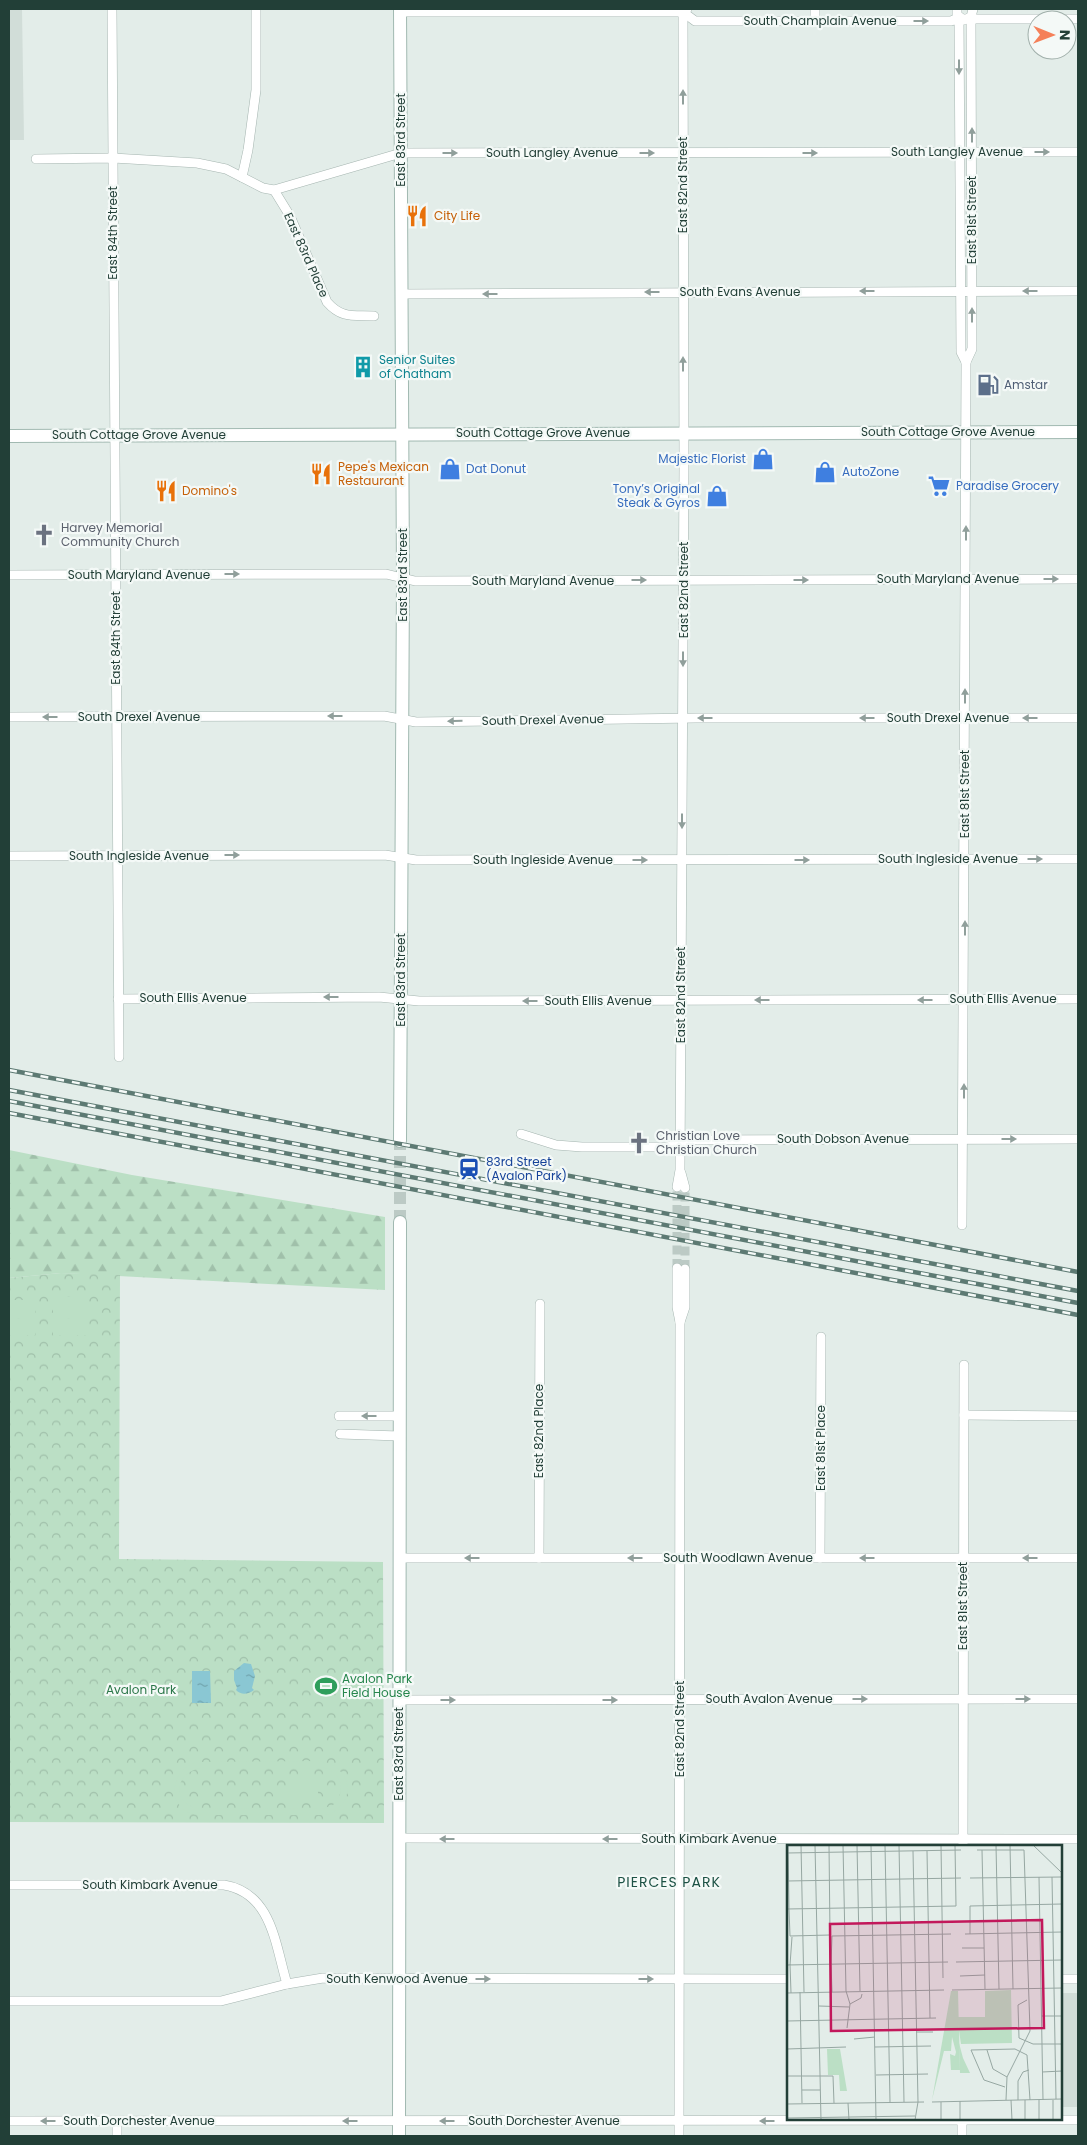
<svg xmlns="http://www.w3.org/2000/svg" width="1087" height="2145" viewBox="0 0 1087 2145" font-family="Poppins,sans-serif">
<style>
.built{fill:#d1ddd8}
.forest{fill:url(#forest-firs)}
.park{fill:url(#park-crowns)}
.garden{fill:#bbdfc5;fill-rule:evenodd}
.water{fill:url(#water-ripples)}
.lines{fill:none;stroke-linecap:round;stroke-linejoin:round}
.street-tunnel{stroke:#bccac5;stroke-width:9;stroke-dasharray:9 4.5;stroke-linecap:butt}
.secondary-tunnel{stroke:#bccac5;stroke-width:12;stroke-dasharray:12 6;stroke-linecap:butt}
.street-casing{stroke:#a5b5b0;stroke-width:10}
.secondary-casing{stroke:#a1b9b1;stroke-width:14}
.street{stroke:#fff;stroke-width:9}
.secondary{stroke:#fff;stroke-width:12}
.rail-casing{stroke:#5d7a73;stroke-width:4.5}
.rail{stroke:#f4f9f7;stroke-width:2.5;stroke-dasharray:8;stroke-linecap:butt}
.oneway{fill:#909f9b}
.labels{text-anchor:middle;stroke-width:4.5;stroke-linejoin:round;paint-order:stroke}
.street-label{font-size:12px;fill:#223f37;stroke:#f4f9f7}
.food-label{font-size:12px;fill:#c56008;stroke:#f4f9f7;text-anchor:start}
.culture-label{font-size:12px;fill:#0d838f;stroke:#f4f9f7;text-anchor:start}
.service-label{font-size:12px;fill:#4e5e75;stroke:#f4f9f7;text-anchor:start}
.shop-label{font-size:12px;fill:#366cbe;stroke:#f4f9f7;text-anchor:start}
.worship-label{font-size:12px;fill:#5b616d;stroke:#f4f9f7;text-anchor:start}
.transit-label{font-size:12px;fill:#164399;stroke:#f4f9f7;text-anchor:start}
.leisure-label{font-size:12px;fill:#27864d;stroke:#f4f9f7;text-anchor:start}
.park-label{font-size:12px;fill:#2b7749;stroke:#f4f9f7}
.neighbourhood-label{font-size:14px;letter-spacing:1px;fill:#1d5245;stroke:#f4f9f7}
.inset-road{fill:none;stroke:#96a7a2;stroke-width:1}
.view{fill:#c2185b;fill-opacity:0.15;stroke:#c2185b;stroke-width:2.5}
.inset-edge{fill:none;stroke:#223f37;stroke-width:2.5}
</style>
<defs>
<pattern id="forest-firs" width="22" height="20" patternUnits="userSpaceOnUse" patternTransform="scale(1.25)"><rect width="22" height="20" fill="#bbdfc5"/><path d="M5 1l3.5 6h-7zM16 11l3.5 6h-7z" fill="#a0c0aa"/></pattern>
<pattern id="park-crowns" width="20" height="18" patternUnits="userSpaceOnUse" patternTransform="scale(1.25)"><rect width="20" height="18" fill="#bbdfc5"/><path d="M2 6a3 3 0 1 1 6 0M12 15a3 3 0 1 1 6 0" fill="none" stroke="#a0c0aa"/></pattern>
<pattern id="water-ripples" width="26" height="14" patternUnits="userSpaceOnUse" patternTransform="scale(1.25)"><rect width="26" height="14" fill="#8ac7d3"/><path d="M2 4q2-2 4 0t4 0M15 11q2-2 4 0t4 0" fill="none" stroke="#70a3ac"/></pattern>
</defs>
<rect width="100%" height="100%" fill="#e3ede9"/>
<g class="built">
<polygon points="9,9 22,9 24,140 9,140"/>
<rect x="1061" y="1993" width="17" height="114"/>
</g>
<polygon class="forest" points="9,1150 132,1175 385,1217 385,1290 61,1273 9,1278"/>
<polygon class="park" points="61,1273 120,1275 119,1559 383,1562 384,1823 9,1822 9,1278"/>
<g class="garden">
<rect x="53" y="1297" width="33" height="16"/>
<rect x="9" y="1300" width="26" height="15"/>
<rect x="9" y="1319" width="26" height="16"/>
<rect x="53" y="1319" width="33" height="16"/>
<path d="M317,1761c34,2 43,42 9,54h-128c-32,-4 -30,-45 -1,-53zM205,1767h117c20,5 25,24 11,38l-11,4 -128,-1c-26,-12 -15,-38 11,-41z"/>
<rect x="288" y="1778" width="30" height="20"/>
</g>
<g class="water">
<path d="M244,1663l7,1 4,12 -3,12 2,2c-7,5 -13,5 -18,0l1,-2 -3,-8v-9z"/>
<polygon points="192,1671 210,1671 211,1703 192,1703"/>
</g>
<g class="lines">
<g class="street-tunnel">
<polyline points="677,1268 677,1187"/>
<polyline points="685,1269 685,1188"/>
</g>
<polyline class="secondary-tunnel" points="400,1222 400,1141"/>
<g class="street-casing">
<g id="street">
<polyline points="112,9 119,1057"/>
<polyline points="815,9 815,21"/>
<polyline points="957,9 957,15 964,20 971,17 973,9"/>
<polyline points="400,12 683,12 687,9"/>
<polyline points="683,12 695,21 951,21 959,18 961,352 966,362"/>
<polyline points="36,159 113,158 197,163 226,169 263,188 274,190 401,153 1078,152"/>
<polyline points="242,177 248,150 256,90 256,9"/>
<path d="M274,190l16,26 37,86c15,17 26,13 47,14"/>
<polyline points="402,294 1078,291"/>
<polyline points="9,575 386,574 415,581 1078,579"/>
<polyline points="9,717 384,716 416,722 696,718 1078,718"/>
<polyline points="9,856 385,855 416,860 1078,859"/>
<polyline points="118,999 379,997 419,1001 1078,999"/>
<polyline points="521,1134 556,1145 582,1147 667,1147 693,1140 1078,1139"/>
<polyline points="681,1173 685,1188"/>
<polyline points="677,1187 680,1170 684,466 683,9"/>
<polyline points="962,1225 966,369 966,362 972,349 971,17 975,19 1078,19"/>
<polyline points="677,1268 677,1307 680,1322 679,2136"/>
<polyline points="680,1322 685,1307 685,1269"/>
<polyline points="964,1415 1078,1416"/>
<polyline points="339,1416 399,1416"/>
<polyline points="340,1434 399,1436"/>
<polyline points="399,1558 1078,1558"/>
<polyline points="539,1558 540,1304"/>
<polyline points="820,1558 821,1337"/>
<polyline points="399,1700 1078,1699"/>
<polyline points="399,1838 1078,1839"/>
<polyline points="963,1846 964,1365"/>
<path d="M9,1885h215c48,8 51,59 63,99"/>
<polyline points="1061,1979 1078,1979"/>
<polyline points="9,2001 221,2001 287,1984 323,1978 788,1979"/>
<polyline points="9,2121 1078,2120"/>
<polyline points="117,2136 117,2121"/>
<polyline points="962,2136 962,2119"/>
</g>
</g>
<g class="secondary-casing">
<g id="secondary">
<polyline points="400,9 403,578 400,1141"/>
<polyline points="9,436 1078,432"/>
<polyline points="399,2136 400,1222"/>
</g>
</g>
<use href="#street" class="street"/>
<use href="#secondary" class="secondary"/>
<g class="rail-casing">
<g id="rail">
<polyline points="9,1070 1078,1272"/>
<polyline points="9,1090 1078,1291"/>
<polyline points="9,1101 1078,1303"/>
<polyline points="9,1113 1078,1315"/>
</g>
</g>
<use href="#rail" class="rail"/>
</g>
<defs><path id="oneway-solid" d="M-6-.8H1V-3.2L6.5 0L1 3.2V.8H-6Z" transform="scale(1.25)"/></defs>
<g class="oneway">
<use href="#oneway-solid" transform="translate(921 21)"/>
<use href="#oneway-solid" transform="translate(959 67) rotate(90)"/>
<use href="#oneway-solid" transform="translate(683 97) rotate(-90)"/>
<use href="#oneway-solid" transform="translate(972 135) rotate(-90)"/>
<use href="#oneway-solid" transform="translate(1042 152)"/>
<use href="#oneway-solid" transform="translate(450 153)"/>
<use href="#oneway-solid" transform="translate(647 153)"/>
<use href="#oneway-solid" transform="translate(810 153)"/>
<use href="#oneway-solid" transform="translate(867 291) rotate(180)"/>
<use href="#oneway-solid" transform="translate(1030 291) rotate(180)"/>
<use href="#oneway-solid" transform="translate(652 292) rotate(180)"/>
<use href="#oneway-solid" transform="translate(490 294) rotate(180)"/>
<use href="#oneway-solid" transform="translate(972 315) rotate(-90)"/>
<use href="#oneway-solid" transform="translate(683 364) rotate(-90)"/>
<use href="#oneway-solid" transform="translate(966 533) rotate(-90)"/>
<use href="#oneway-solid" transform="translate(232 574)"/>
<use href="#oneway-solid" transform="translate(1051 579)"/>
<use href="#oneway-solid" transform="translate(639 580)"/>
<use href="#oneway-solid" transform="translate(801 580)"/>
<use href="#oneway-solid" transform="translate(683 659) rotate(90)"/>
<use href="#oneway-solid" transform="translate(965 696) rotate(-90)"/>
<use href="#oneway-solid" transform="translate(335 716) rotate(180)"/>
<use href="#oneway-solid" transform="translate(50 717) rotate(180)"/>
<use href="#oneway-solid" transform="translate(705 718) rotate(180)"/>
<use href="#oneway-solid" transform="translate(867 718) rotate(180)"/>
<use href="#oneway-solid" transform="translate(1030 718) rotate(180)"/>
<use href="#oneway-solid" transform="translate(455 721) rotate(179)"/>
<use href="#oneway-solid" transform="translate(682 821) rotate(90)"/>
<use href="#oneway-solid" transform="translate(232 855)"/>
<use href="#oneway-solid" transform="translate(1035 859)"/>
<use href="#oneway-solid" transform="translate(640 860)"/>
<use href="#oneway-solid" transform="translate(802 860)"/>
<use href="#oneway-solid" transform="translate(965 928) rotate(-90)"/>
<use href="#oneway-solid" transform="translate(331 997) rotate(180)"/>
<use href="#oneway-solid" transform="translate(762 1000) rotate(180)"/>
<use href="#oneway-solid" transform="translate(925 1000) rotate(180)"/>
<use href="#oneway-solid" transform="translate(530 1001) rotate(180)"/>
<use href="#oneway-solid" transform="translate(964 1091) rotate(-90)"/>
<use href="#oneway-solid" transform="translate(1009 1139)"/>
<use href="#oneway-solid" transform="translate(369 1416) rotate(-180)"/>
<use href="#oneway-solid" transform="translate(472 1558) rotate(180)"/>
<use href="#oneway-solid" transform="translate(635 1558) rotate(180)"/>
<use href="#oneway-solid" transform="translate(867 1558) rotate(-180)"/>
<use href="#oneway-solid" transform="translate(1030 1558) rotate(180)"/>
<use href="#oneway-solid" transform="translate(860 1699)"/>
<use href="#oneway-solid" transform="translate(1023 1699)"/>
<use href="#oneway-solid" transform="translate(448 1700)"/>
<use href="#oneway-solid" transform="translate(610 1700)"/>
<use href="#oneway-solid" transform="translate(447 1839) rotate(-180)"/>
<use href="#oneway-solid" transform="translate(610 1839) rotate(-180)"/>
<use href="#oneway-solid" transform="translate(483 1979)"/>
<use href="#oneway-solid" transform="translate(646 1979)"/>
<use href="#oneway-solid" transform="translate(48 2121) rotate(180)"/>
<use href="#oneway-solid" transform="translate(350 2121) rotate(180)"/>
<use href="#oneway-solid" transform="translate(447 2121) rotate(180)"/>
<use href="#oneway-solid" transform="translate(767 2121) rotate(180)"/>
</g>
<defs>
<g id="restaurant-bare" transform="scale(1.725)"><path d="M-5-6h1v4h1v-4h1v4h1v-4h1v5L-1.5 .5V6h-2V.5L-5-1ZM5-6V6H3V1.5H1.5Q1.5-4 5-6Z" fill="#e8710a" stroke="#f4f9f7" stroke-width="2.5" paint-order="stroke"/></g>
<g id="building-bare" transform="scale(1.725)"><path d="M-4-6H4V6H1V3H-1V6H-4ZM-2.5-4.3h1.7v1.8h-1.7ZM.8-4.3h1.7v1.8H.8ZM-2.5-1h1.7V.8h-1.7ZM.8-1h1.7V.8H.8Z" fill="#0f9aa8" stroke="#f4f9f7" stroke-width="2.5" paint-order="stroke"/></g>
<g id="fuel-bare" transform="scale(1.725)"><path d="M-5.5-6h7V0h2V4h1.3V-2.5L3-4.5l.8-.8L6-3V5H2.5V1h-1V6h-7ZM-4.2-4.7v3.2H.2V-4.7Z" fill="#5c6f8a" stroke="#f4f9f7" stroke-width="2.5" paint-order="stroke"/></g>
<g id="shop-bare" transform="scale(1.725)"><path d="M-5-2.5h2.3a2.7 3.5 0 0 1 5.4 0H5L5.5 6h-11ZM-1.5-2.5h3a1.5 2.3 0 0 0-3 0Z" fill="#3f7fe0" stroke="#f4f9f7" stroke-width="2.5" paint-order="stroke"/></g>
<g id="supermarket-bare" transform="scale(1.725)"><path d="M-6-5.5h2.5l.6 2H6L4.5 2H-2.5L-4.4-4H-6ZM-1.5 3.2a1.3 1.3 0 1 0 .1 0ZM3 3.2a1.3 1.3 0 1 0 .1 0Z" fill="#3f7fe0" stroke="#f4f9f7" stroke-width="2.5" paint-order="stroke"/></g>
<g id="church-bare" transform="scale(1.725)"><path d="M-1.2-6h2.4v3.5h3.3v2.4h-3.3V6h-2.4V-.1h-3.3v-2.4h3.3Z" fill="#6b7280" stroke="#f4f9f7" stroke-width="2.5" paint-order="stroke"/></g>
<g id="station-bare" transform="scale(1.725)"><path d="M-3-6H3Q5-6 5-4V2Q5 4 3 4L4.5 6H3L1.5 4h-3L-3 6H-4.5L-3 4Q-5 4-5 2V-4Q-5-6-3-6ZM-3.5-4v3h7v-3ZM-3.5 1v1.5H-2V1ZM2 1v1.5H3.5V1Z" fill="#1a4fb4" stroke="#f4f9f7" stroke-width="2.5" paint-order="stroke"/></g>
<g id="stadium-bare" transform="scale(1.725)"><path d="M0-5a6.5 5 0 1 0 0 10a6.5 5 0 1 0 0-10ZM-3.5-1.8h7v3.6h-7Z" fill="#2e9e5b" stroke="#f4f9f7" stroke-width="2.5" paint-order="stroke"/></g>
</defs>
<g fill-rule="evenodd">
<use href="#restaurant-bare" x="417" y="216"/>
<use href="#building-bare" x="363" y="367"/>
<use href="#fuel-bare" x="988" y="385"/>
<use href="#shop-bare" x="763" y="459"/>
<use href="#shop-bare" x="450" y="469"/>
<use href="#shop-bare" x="825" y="472"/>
<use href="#restaurant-bare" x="321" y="474"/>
<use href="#supermarket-bare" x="939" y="486"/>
<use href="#restaurant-bare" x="166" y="491"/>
<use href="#shop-bare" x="717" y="496"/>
<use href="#church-bare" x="44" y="535"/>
<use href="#church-bare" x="639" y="1143"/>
<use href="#station-bare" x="469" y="1169"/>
<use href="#stadium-bare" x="326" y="1686"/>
</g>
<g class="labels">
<g class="street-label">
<text x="820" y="25">South Champlain Avenue</text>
<text transform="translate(401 140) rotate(-90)" y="4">East 83rd Street</text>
<text x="957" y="156">South Langley Avenue</text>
<text x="552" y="157">South Langley Avenue</text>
<text transform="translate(683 185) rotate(-90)" y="4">East 82nd Street</text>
<text transform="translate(972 220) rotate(-90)" y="4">East 81st Street</text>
<text transform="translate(113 233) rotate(-90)" y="4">East 84th Street</text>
<text transform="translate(306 255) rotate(66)" y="4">East 83rd Place</text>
<text x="740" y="296">South Evans Avenue</text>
<text x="948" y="436">South Cottage Grove Avenue</text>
<text x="543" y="437">South Cottage Grove Avenue</text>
<text x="139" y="439">South Cottage Grove Avenue</text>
<text x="139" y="579">South Maryland Avenue</text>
<text transform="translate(403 575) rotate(-90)" y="4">East 83rd Street</text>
<text x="948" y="583">South Maryland Avenue</text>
<text x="543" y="585">South Maryland Avenue</text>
<text transform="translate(684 590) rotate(-90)" y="4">East 82nd Street</text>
<text transform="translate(116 638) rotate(-90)" y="4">East 84th Street</text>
<text x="139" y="721">South Drexel Avenue</text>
<text x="948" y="722">South Drexel Avenue</text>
<text transform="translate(543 720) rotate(-1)" y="4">South Drexel Avenue</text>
<text transform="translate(965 794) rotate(-90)" y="4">East 81st Street</text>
<text x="139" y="860">South Ingleside Avenue</text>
<text x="948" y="863">South Ingleside Avenue</text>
<text x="543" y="864">South Ingleside Avenue</text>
<text transform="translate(401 980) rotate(-90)" y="4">East 83rd Street</text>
<text transform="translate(681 995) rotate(-90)" y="4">East 82nd Street</text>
<text x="193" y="1002">South Ellis Avenue</text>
<text x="1003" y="1003">South Ellis Avenue</text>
<text x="598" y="1005">South Ellis Avenue</text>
<text x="843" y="1143">South Dobson Avenue</text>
<text transform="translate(539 1431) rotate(-90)" y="4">East 82nd Place</text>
<text transform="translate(821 1448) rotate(-90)" y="4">East 81st Place</text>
<text x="738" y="1562">South Woodlawn Avenue</text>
<text transform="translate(963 1606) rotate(-90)" y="4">East 81st Street</text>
<text x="769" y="1703">South Avalon Avenue</text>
<text transform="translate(680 1729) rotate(-90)" y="4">East 82nd Street</text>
<text transform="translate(399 1754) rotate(-90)" y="4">East 83rd Street</text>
<text x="709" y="1843">South Kimbark Avenue</text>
<text x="150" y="1889">South Kimbark Avenue</text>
<text x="397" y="1983">South Kenwood Avenue</text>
<text x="139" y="2125">South Dorchester Avenue</text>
<text x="544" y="2125">South Dorchester Avenue</text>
</g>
<g class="food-label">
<text x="434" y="220">City Life</text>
<text x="338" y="471">Pepe's Mexican<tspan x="338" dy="14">Restaurant</tspan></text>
<text x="182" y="495">Domino's</text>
</g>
<g class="culture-label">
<text x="379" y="364">Senior Suites<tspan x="379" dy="14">of Chatham</tspan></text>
</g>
<g class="service-label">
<text x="1004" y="389">Amstar</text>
</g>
<g class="shop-label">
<text x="746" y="463" text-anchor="end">Majestic Florist</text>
<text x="466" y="473">Dat Donut</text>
<text x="842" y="476">AutoZone</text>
<text x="956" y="490">Paradise Grocery</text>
<text x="700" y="493" text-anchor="end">Tony’s Original<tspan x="700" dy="14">Steak &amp; Gyros</tspan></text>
</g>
<g class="worship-label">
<text x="61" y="532">Harvey Memorial<tspan x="61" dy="14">Community Church</tspan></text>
<text x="656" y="1140">Christian Love<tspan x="656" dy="14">Christian Church</tspan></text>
</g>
<g class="transit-label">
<text x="486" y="1166">83rd Street<tspan x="486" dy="14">(Avalon Park)</tspan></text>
</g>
<g class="leisure-label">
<text x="342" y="1683">Avalon Park<tspan x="342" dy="14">Field House</tspan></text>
</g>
<g class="park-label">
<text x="141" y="1694">Avalon Park</text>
</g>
<g class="neighbourhood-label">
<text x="669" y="1887">PIERCES PARK</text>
</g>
</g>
<g transform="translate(787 1845)">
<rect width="275" height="275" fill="#e3ede9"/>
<path d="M172,198l4,15 7,15h-10z" fill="#bbdfc5"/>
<path d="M164,146h7l2,79h-9l-1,-16 5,2 1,-4 -4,-15 -1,14h-7l-12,49z" fill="#bbdfc5"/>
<path d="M224,145l1,53 -51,1 -4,-27h28v-26zM40,204h13l7,42h-7l-1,-16h-11z" fill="#bbdfc5"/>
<path class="inset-road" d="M1,0l1,64M14,0l3,147M28,0l6,275M56,0l3,146 4,13 -3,24M70,0l3,146M84,0l5,275M98,0l5,257M112,0l5,257M154,0l2,133M209,0l3,144M223,0l3,144M246,0l29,28M190,5h47M195,5l3,139M126,6l5,251 -3,18M140,6l3,167M0,8l174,-3M252,32l4,223M265,32l4,222M183,33l92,-1M0,36l174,-3M0,64l169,-3 -1,-61M2,64l1,27 40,-1 -1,-90M178,89l97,-2M183,89v-28l92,-2M175,103h22M169,117l106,-2M44,118l1,29M3,119l1,29M44,119l1,-28 119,-2M0,120l161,-3M3,120l2,-28M173,131l25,-1M165,145l110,-2M13,147l2,111M0,148l157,-3M240,155l-9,5 1,33 14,6h29M63,159l11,-6 1,-4M32,161l30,1M254,171h21M0,176l149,-3M129,187h17M67,194l21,-2M88,202l56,-1M0,204l59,-2M200,205l6,19 14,8M255,227l20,-1M89,230l52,-1M0,231h46l1,27M218,242l-21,-7 -13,-30 44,-1 12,6 3,45M15,245h18M219,255l1,-23 23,-46 -6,-181M224,255l1,20M231,255v-19l5,-9 6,-2M238,255v20M252,255v20M266,255v20M173,256v19M145,257l130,-3M154,257v18M61,258l1,17M0,259l137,-2M0,273l128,-2"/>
<path class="view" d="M255,75l2,108 -213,3 -1,-107z"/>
<rect width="275" height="275" class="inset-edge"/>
</g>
<rect width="1087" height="2145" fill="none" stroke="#223f37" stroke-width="20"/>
<g transform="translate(1052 35) rotate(91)"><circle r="24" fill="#f4f9f7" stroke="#a0afaa"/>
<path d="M0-4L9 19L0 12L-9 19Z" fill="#f58059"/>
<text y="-8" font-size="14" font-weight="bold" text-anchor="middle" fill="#223f37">N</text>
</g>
</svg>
